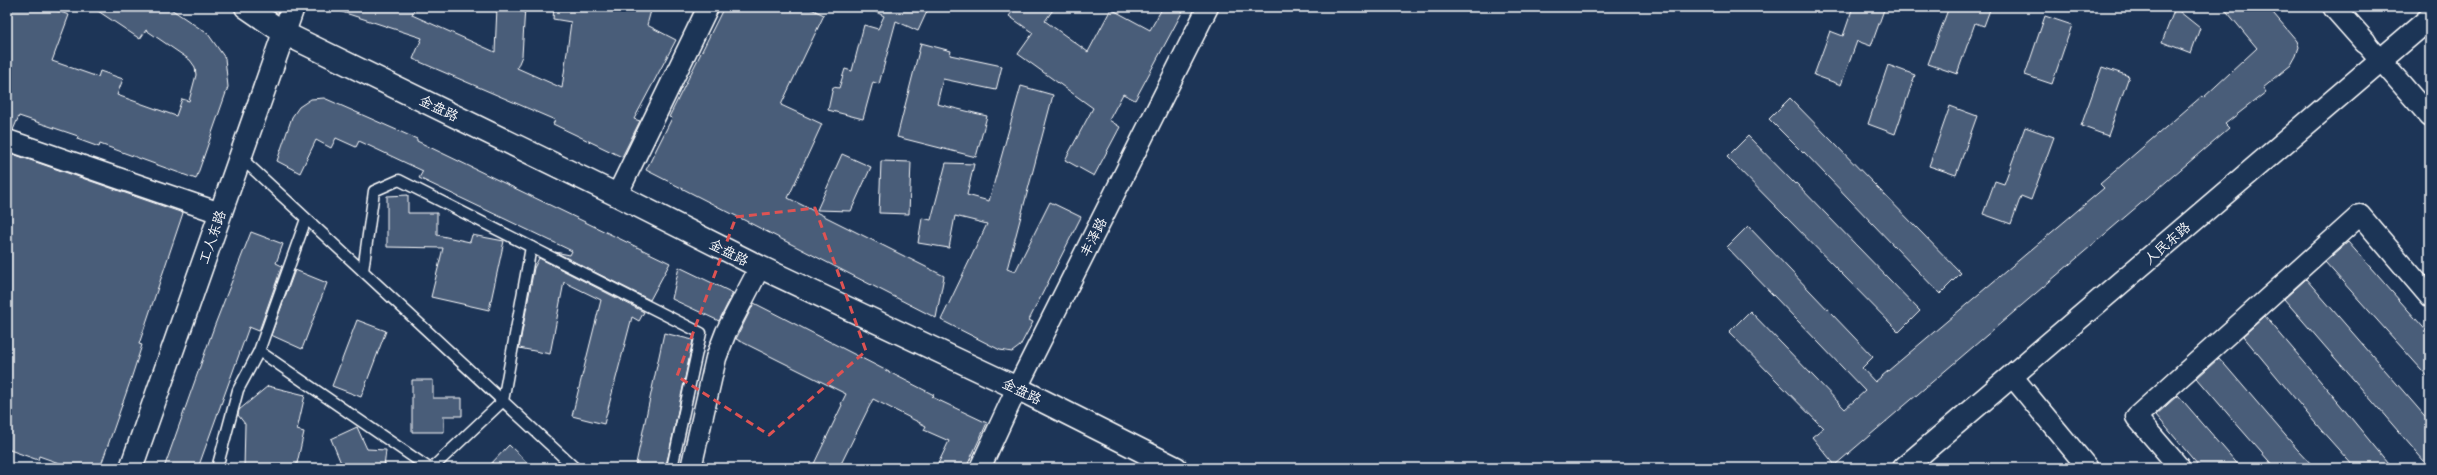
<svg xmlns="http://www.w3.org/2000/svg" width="2437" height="475" viewBox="0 0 2437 475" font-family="Mynerve,'LXGW WenKai TC',sans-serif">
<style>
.building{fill:#4a5d79;stroke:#fff}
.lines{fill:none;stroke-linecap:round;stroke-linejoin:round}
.lane-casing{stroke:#fff;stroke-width:13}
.street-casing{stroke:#fff;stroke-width:23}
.secondary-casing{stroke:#fff;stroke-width:25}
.lane{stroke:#1d3557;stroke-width:10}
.street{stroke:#1d3557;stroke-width:20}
.secondary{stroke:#1d3557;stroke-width:22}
.marked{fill:none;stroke:#de5353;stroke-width:3;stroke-dasharray:8 5;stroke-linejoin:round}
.labels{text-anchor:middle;stroke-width:3.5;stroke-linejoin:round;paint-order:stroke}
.street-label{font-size:14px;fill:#fff;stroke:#1d3557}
</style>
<rect width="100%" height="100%" fill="#1d3557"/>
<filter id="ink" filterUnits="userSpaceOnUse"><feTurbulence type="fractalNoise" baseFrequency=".025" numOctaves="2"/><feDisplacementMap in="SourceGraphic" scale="8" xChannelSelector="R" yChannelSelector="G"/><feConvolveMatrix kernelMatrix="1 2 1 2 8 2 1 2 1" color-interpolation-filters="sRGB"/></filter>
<g filter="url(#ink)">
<g class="building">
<polygon points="7,7 46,7 69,15 52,61 98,77 100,71 123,79 117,95 176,116 182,99 189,101 196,75 195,67 190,60 146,30 140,39 92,7 168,7 208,34 225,58 228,87 196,179 100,144 99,147 77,139 78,136 19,116 13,130 7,129"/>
<polygon points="336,7 415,7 412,15 495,52 497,7 525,7 522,56 517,68 562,88 571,22 553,19 554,7 652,7 647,25 676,40 634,119 640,121 622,157 553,124 555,120 413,59 422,38 336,10"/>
<polygon points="724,7 807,7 824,15 781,105 822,124 788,198 944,276 936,318 646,170 672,118 669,117"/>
<polygon points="866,7 929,7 918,31 896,21 879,84 873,82 863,119 828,110 833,87 839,88 845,69 852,71 864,25 878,29 884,16"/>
<polygon points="1016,7 1055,7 1045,21 1088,52 1111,9 1150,30 1163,7 1185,7 1135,100 1123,94 1109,120 1120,127 1094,176 1065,160 1093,108 1018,54 1033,33 1009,16"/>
<polygon points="1853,7 1885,7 1871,46 1857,41 1841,85 1814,75 1830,31 1843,36"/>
<polygon points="1949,7 1958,11 1960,7 1991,7 1984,26 1975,23 1957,74 1928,64"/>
<polygon points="2223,7 2268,7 2297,41 2299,47 2296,56 2291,65 2263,88 2266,92 2225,124 2229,128 1835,465 1812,437 1823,428 1729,332 1750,311 1845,409 1865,391 1727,247 1748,226 1873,357 1862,368 1875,382 2104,188 2100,184 2202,96 2203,98 2257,48"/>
<polygon points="2175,8 2200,28 2191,53 2162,42"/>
<polygon points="2045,16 2072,25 2052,84 2025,75"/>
<polygon points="921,43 951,51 950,55 1002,66 996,90 943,79 937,104 987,116 976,157 897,137"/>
<polygon points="1888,65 1915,75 1895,134 1868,124"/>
<polygon points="2102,67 2129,76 2108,136 2081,126"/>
<polygon points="1021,86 1053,95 1007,269 1015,272 1050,202 1081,217 1029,320 1033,322 1020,346 1012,352 1000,350 941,320 987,224 955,216 949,248 918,243 922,218 931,220 946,163 974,164 967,195 989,201"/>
<polygon points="324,98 417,139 417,141 670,263 650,300 555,252 570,255 572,251 419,178 423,171 359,141 356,147 336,138 331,148 316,140 300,173 277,161 292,117 299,107 311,99"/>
<polygon points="1790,98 1961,273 1940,294 1804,152 1803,153 1769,119"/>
<polygon points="1950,106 1977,116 1956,175 1929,166"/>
<polygon points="2025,127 2054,137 2031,200 2021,196 2011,224 1983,214 1995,181 2004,184"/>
<polygon points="1748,136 1795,184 1796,183 1920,311 1899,332 1727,157"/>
<polygon points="7,152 183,213 139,344 142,345 130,382 100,468 73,468 39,456 38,460 7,449"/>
<polygon points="842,154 871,167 851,211 817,210"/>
<polygon points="881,161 911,162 909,214 879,213"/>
<polygon points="408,195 408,213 437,213 437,235 470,242 472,235 504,241 489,310 431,297 443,248 387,247 387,196"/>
<polygon points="251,232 283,244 276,263 282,266 259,331 249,327 198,468 164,468 214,327"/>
<polygon points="2348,242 2430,335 2430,379 2325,262"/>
<polygon points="539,258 644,312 639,321 632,317 604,424 572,416 601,300 564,282 550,354 519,348 534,268"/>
<polygon points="679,267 733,293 719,321 672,299"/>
<polygon points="295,270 327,283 302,349 271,335"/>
<polygon points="2306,279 2430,422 2430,468 2284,299"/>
<polygon points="754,303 934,395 932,397 987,423 966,468 936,468 949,441 924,430 926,426 873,399 839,468 812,468 842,405 841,404 846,394 736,339"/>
<polygon points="2265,316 2333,396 2392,468 2355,468 2321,430 2243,336"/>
<polygon points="357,320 386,331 361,397 332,386"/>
<polygon points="664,333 693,340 669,453 665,468 635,468"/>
<polygon points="2219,358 2297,449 2315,468 2275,468 2233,420 2197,378"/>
<polygon points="412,380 433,380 433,398 462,398 462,416 444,416 444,432 412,432"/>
<polygon points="268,386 305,395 297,430 304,432 296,468 244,468 245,424 238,415 239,410"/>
<polygon points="2178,395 2241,468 2201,468 2192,458 2156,415"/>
<polygon points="357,427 367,449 386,450 384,468 343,468 331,439"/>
<polygon points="509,445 533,468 487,468"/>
</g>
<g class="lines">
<g class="lane-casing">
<g id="lane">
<polyline points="240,157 575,468"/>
<polyline points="363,271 374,191 399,180 701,333 672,468"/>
<polyline points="259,351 429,468"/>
<polyline points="217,468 238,390 259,351 306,219"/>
<polyline points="432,468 503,401 531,247"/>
</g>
</g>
<g class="street-casing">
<g id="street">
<polyline points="2365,42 2430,117"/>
<polyline points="7,140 220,213"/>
<polyline points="617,195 708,7"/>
<polyline points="2012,376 2088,468"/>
<polyline points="691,468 716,358 726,332 760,267"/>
<polyline points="980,468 1017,388 1208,7"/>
<polyline points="2180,468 2136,417 2360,215 2430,297"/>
</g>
</g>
<g class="secondary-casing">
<g id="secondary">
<polyline points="246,7 284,33 617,195 760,267 1017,388 1176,468"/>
<polyline points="2334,7 2365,42"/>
<polyline points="131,468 293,7"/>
<polyline points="1904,468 2430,18"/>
</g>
</g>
<use href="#lane" class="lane"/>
<use href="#street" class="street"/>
<use href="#secondary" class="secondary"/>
</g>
</g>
<path class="marked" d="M815,208l51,143 -97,84 -92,-59 59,-159z"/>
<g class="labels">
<g class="street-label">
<text transform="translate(439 108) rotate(26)" y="5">金盘路</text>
<text transform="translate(212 237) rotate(-71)" y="5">工人东路</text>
<text transform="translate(1093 237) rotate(-63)" y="5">丰泽路</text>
<text transform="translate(2167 243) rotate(-41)" y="5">人民东路</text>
<text transform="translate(729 252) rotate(27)" y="5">金盘路</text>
<text transform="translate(1022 391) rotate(26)" y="5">金盘路</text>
</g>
</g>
<rect width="2437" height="475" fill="none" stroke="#1d3557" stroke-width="24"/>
<rect x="12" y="12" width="2413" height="451" fill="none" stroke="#fff" stroke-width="1.5" filter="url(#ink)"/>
</svg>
